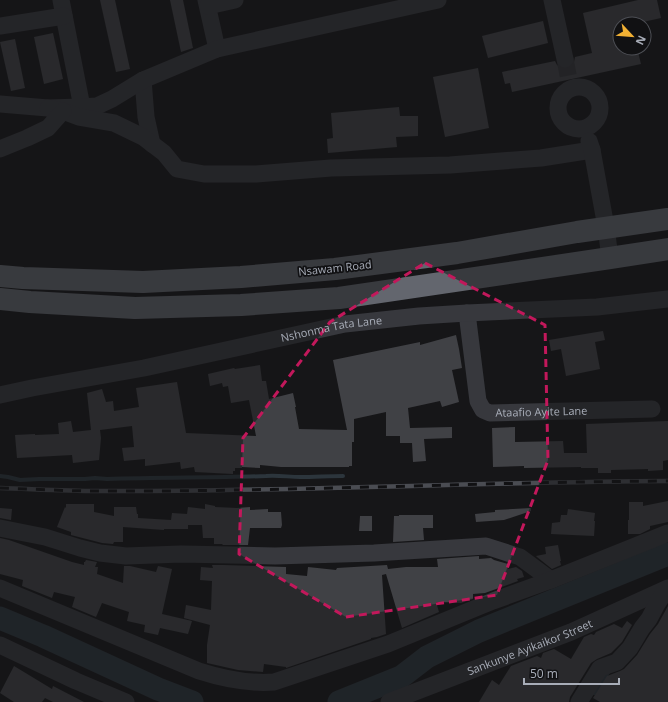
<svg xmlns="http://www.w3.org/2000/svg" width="668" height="702" viewBox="0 0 668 702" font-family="'Open Sans',sans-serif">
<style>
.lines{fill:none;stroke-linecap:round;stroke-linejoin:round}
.stream{stroke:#2c353c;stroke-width:4}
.river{stroke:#2c353c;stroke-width:23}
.building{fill:#404145}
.minor-tunnel{stroke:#333438;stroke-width:17;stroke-dasharray:17 8;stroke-linecap:butt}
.minor{stroke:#37383d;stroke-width:17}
.highway{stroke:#63666e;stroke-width:22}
.rail-casing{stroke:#4a4c52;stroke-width:4.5}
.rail{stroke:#111113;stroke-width:3;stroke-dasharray:9;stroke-linecap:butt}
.marked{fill:none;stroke:#c2185b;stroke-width:3;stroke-dasharray:8 5;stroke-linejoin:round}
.labels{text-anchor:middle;stroke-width:3.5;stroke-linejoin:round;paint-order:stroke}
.street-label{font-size:11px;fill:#a8adb8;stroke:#111113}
</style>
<rect width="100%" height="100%" fill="#161618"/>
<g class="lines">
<g class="stream">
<path d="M0,476l8,1 12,3 19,-1h46l10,-1 12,1c53,-2 106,-1 159,-3 12,-1 23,1 34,1 14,0 29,-1 43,-1"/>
<polyline points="594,693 609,671"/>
</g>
<g class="river">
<polyline points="0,618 43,636 158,689 192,702"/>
<polyline points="339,702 401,677 427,657 479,631 668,554"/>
</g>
</g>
<g class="building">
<polygon points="100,0 115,0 130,69 116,72"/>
<polygon points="170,0 183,0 193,48 181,52"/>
<polygon points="638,0 657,0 661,18 634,24 620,24 620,48 637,48 641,64 512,92 510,83 505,84 502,72 555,61 557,65 562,68 567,69 571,67 574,62 575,57 592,53 583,13"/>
<polygon points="543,21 548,43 488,58 482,36"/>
<polygon points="53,33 63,79 44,84 34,37"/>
<polygon points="15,39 25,88 11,91 0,42"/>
<polygon points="478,68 489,128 445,137 433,77"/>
<polygon points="399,107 400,116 418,116 418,136 396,137 397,147 328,153 327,139 333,138 331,113"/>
<polygon points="603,331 605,340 595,342 600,369 566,376 561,349 551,351 549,340"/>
<polygon points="456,335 459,349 462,368 452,370 459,402 442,407 440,401 408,408 410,428 452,427 452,438 424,439 426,461 413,462 412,443 400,443 400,436 386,436 386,412 354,419 354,442 352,442 352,466 349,466 349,467 281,467 260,465 260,468 242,467 242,468 235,468 235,471 233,471 233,474 195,472 194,467 181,469 180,462 145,466 145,459 124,461 122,448 134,447 132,426 100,430 101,438 99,460 73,463 72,455 17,458 15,435 35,434 35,435 59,434 58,423 71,421 73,432 91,430 87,393 102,389 106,402 113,401 114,411 139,407 136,388 177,382 186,433 256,436 249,400 231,403 228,386 223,387 222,383 210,386 208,374 234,368 235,369 260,365 262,381 266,381 269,399 293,393 296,407 295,407 299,429 347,430 333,360 420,342 420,345"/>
<polygon points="668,421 668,460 663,461 663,470 648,471 648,469 611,470 611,473 598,473 598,468 581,468 581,467 524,468 524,466 493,467 492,428 515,427 515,442 563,441 564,453 587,453 586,424"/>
<polygon points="668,501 668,522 650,526 650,529 640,534 628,534 628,520 629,520 629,502 643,502 643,506"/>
<polygon points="66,504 94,504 94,512 114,516 114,507 136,507 137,514 138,514 138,518 171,520 172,513 187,514 188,507 205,509 205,504 215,506 215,507 237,508 250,507 250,510 268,509 268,512 281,512 282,525 281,528 250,528 248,545 223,545 222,544 214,544 214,538 203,538 202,525 188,525 188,529 164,529 164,530 123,527 123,542 114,542 113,544 102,543 71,535 71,532 57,527 65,507 66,508"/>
<polygon points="0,508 12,509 11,520 0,518"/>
<polygon points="531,508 531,511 504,520 476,522 475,514 495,512 495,510"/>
<polygon points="568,509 595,513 594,521 595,521 594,536 551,534 552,523 560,522 561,515 567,515"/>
<polygon points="399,515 433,515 433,528 423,528 424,540 393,542 394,516 399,516"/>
<polygon points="360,516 372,516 372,531 359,531"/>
<polygon points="0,538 9,540 72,562 84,565 84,562 85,562 86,560 97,562 95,567 98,567 97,574 123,583 124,566 130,566 156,572 158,566 172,569 162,614 192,621 188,634 160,628 158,635 144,632 145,625 127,621 129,612 102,603 96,617 72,607 75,597 54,592 52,598 22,586 23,580 0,574"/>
<polygon points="558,545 561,561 560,561 561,565 552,569 537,557 536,556 546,554 545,547"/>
<polygon points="479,556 479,559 491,558 494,560 508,564 508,569 516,567 522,571 524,577 517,579 518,581 485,593 473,594 473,599 461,603 436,602 439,612 402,628 386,574 382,575 386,634 377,637 371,638 371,639 286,668 286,667 264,664 263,672 238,670 207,663 207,645 210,625 184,618 186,605 211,610 212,581 200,580 201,567 213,568 212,565 223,565 286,567 286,574 307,576 308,567 336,570 337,568 387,565 388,569 406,567 438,567 437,559"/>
<polygon points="668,606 668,702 600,702 593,698 607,676 620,671 624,669 637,655 650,634 658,624"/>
<polygon points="627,621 632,625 622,642 611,653 597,659 591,663 570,697 569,702 479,702 492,680 499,685 511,666 537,656 541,658 543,653 554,649 571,659 584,637 591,634 594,635 596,632 614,624 622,628"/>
<polygon points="14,666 52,689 53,686 84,702 53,702 45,698 42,702 14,702 0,693"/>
</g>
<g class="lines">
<polyline class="minor-tunnel" points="565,59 569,80"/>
<g class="minor">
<polyline points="61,0 82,107"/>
<polyline points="206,0 217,49"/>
<polyline points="552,0 565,59"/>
<polyline points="208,6 235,0"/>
<polyline points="0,26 64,16"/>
<polyline points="143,80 146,117 152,144"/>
<circle cx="579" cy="108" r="21"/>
<polyline points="0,104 48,108 82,107 97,106 112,99 143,80 217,49 438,0"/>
<polyline points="48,108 63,111 79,117 114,123 143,137 164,153 177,169 204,174 256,174 331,168 450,165 541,158 592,150"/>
<polyline points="589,141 592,150 606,227 610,258"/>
<polyline points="0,149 27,138 48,128 63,111"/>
<path id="s1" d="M467,313l11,88 5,9 7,3 162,-4"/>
<path id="s2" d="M0,395l32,-7 112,-20 201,-44 74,-8 48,-3 130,-6 71,-8"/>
<polyline points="0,528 45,537 80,548 100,553 126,556 181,554 275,556 374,553 486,546 520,557 551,580"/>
<path d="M0,588l199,83c25,8 49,13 75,11l114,-38 105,-43 58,-21 117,-47"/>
<polyline points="0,645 76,681 126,702"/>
<path id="s3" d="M389,702l182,-70 97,-44"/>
<polyline points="579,702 600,668 617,662 630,648 642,628 649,619 657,604 667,589"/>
</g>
<g class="highway">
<polyline points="0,276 23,278 143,282 241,277 335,269 457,253 577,232 668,219"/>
<polyline points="0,299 30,302 135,308 241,305 339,298 610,258 668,249"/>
</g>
<g class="rail-casing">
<path id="rail" d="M0,488c32,1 65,3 97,3 191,1 381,-9 571,-10"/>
</g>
<use href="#rail" class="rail"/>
</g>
<path d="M0 0H668V702H0ZM425,263l120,62 3,135 -51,135 -151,22 -107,-63 4,-116 87,-116z" fill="#161618" fill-opacity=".55" fill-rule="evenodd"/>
<path class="marked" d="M425,263l120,62 3,135 -51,135 -151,22 -107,-63 4,-116 87,-116z"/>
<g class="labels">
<g class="street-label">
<text transform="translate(335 268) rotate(-6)" y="4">Nsawam Road</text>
<text dy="4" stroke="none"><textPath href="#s2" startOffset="338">Nshonma Tata Lane</textPath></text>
<text dy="4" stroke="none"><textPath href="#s1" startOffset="158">Ataafio Ayite Lane</textPath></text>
<text dy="4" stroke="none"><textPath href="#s3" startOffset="151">Sankunye Ayikaikor Street</textPath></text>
</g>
</g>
<g transform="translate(632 36) rotate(116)"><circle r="19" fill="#111113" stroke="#4d4f55"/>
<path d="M0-3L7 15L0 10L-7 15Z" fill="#f2b134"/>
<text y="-6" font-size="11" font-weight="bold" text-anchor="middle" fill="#a8adb8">N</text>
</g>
<path d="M524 678v6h95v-6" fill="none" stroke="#a8adb8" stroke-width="2"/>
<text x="530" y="678" font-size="12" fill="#a8adb8" stroke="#111113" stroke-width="3" paint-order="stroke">50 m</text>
</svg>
